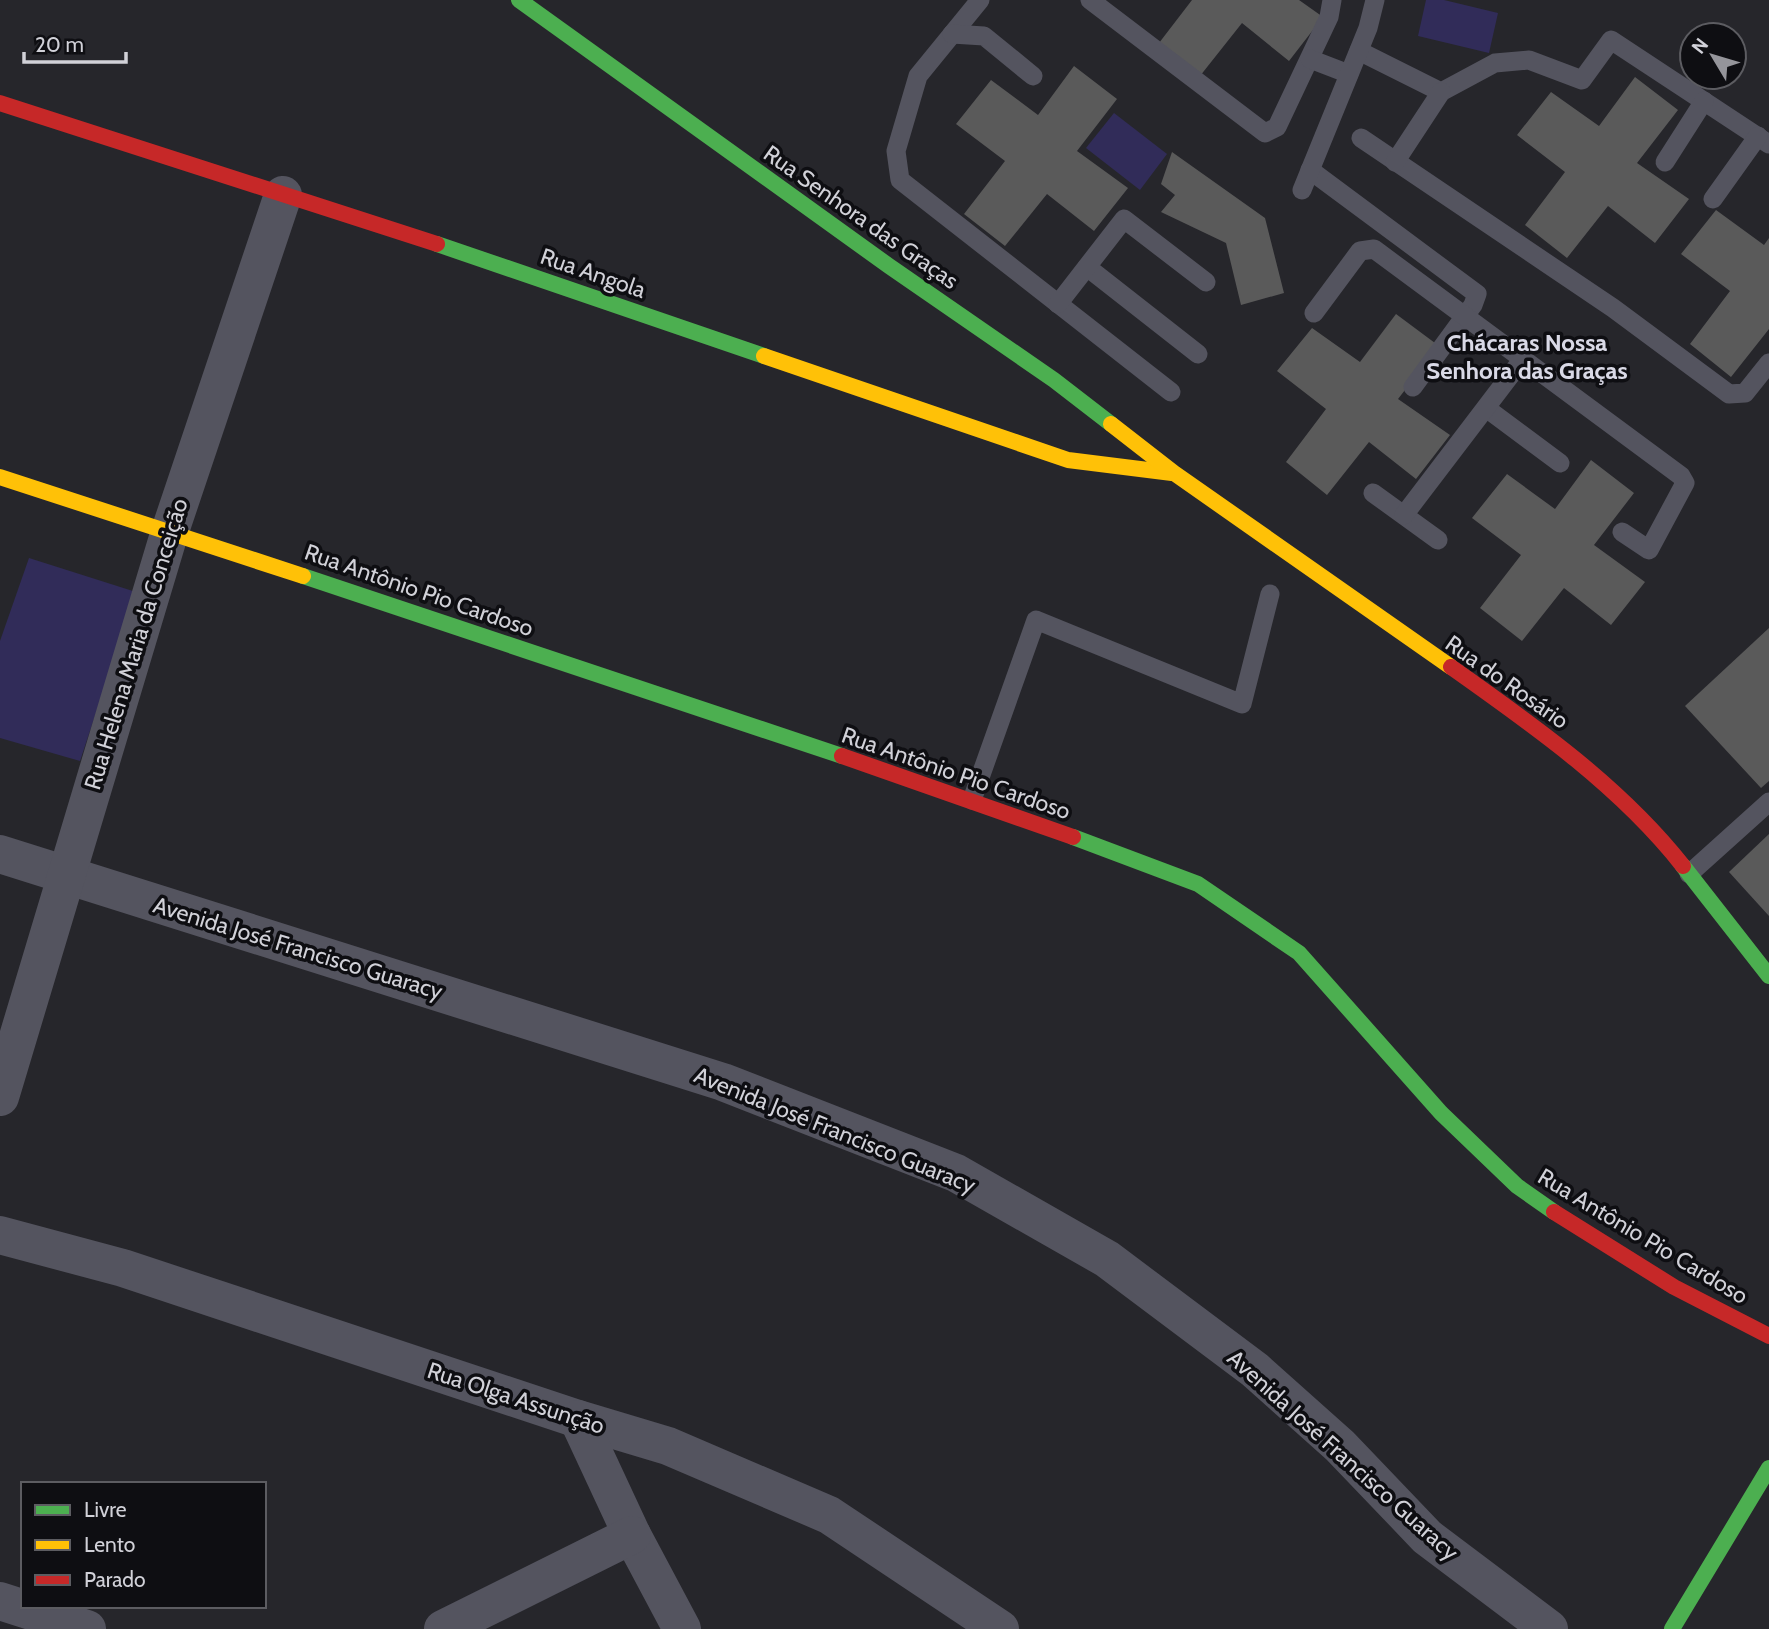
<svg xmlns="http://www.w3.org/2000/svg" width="1769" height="1629" viewBox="0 0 1769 1629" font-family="Cabin,sans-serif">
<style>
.green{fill:#312c59}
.building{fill:#5a5a5a}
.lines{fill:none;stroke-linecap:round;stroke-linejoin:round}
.lane{stroke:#54545f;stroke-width:19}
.street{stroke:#54545f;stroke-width:38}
.fast{stroke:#4caf50;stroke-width:16}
.slow{stroke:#ffc107;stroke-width:16}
.jam{stroke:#c62828;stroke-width:16}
.labels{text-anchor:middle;stroke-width:7;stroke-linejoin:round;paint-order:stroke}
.street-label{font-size:23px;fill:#d1d1d8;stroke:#0e0e12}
.neighbourhood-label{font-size:24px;font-weight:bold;fill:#d9d9e6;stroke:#0e0e12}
</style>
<rect width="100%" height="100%" fill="#26262b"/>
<g class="green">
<polygon points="1426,0 1444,0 1498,13 1489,53 1418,36"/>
<polygon points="1114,113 1167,154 1140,190 1086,148"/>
<polygon points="29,558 136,592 80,761 0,738 0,641"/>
</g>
<g class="building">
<polygon points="1192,0 1299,0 1323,17 1289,61 1242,23 1200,76 1159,43"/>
<polygon points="1074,66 1117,99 1077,151 1128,188 1094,231 1047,194 1005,246 964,214 1005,161 956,124 991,80 1038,115"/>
<polygon points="1635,77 1678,110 1637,163 1689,199 1655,243 1608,206 1567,258 1525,225 1565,172 1517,135 1551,92 1599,126"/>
<polygon points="1172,152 1265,218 1284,293 1241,305 1226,243 1161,212 1175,195 1161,184"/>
<polygon points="1716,210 1764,245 1769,238 1769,329 1731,377 1690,344 1730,291 1681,254"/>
<polygon points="1396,314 1439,346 1398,399 1450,435 1416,479 1369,442 1327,495 1286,462 1326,409 1277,371 1312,328 1360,362"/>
<polygon points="1591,460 1634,493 1594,545 1645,582 1611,625 1564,588 1522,641 1480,608 1521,555 1472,518 1507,474 1555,509"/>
<polygon points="1769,628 1769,781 1761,788 1685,706"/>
<polygon points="1769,834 1769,916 1729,872"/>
</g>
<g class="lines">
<g class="lane">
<polyline points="980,0 918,76 896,151 900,180 1171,392"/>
<polyline points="1090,0 1265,133 1277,127 1329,17 1332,0"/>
<polyline points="952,34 984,36 1033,76"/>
<polyline points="1359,51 1441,92 1495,63 1529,60 1582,80 1611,40 1769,144"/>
<polyline points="1310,59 1349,74"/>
<polyline points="1361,138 1613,308 1729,394 1745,393 1769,363"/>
<polyline points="1395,162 1441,92"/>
<polyline points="1665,162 1704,101"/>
<polyline points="1310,170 1477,294 1473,305 1413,387"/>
<polyline points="1302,190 1368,28 1375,0"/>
<polyline points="1713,199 1758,136"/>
<polyline points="1087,267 1198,354"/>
<polyline points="1058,304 1124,219 1206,282"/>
<polyline points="1314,313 1360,251 1374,249 1681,476 1685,483 1649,550 1622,532"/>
<polyline points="1486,408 1560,463"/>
<polyline points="1373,493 1438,540"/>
<polyline points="1404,515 1522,360"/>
<polyline points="972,800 1036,620 1242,704 1270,594"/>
<polyline points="1689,874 1769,802"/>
</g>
<g class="street">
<polyline points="0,854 723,1082 956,1173 1107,1259 1255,1370 1340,1446 1427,1537 1549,1629"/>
<polyline points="0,1097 170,531 283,195"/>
<polyline points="0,1235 123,1268 578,1419 668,1446 829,1515 1000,1629"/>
<polyline points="578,1419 632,1535 682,1629"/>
<polyline points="0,1601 87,1629"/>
<polyline points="443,1629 632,1535"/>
</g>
<g class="fast">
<polyline points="519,0 889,266 1054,380 1111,424"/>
<polyline points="437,244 764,356"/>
<polyline points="303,576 842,756"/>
<polyline points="1073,837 1198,884 1299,953 1441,1113 1517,1186 1554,1212"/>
<polyline points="1683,866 1769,976"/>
<polyline points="1672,1629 1769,1468"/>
</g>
<g class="slow">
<polyline points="764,356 1068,460 1172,473"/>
<polyline points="1111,424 1174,473 1451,667"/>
<polyline points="0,477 303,576"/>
</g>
<g class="jam">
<polyline points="0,103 437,244"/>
<path d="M1451,667c82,58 169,119 232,199"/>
<polyline points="842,756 1073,837"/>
<polyline points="1554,1212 1674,1287 1769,1336"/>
</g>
</g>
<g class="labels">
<g class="street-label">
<text transform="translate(861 217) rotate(35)" y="8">Rua Senhora das Graças</text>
<text transform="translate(593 273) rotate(19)" y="8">Rua Angola</text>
<text transform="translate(419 590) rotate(19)" y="8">Rua Antônio Pio Cardoso</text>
<text transform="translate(136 644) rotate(-73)" y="8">Rua Helena Maria da Conceição</text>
<text transform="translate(1507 682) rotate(35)" y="8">Rua do Rosário</text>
<text transform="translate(956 773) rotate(19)" y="8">Rua Antônio Pio Cardoso</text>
<text transform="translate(298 948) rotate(17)" y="8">Avenida José Francisco Guaracy</text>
<text transform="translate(835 1130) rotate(22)" y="8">Avenida José Francisco Guaracy</text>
<text transform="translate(1643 1236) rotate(31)" y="8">Rua Antônio Pio Cardoso</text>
<text transform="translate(516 1398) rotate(18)" y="8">Rua Olga Assunção</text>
<text transform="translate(1343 1455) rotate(42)" y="8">Avenida José Francisco Guaracy</text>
</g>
<g class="neighbourhood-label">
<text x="1527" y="351">Chácaras Nossa<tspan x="1527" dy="28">Senhora das Graças</tspan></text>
</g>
</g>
<rect x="21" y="1482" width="245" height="126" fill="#0e0e12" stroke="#5c5c61" stroke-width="2"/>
<rect x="35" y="1505" width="35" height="10" fill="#4caf50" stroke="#5c5c61" stroke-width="2"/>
<text x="84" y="1517" font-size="21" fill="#d1d1d8">Livre</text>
<rect x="35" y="1540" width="35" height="10" fill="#ffc107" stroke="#5c5c61" stroke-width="2"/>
<text x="84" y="1552" font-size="21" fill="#d1d1d8">Lento</text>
<rect x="35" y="1575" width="35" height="10" fill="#c62828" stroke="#5c5c61" stroke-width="2"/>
<text x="84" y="1587" font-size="21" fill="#d1d1d8">Parado</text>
<g transform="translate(1713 56) rotate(308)"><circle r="33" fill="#0e0e12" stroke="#5c5c61" stroke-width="2"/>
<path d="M0-5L12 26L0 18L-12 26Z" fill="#95959b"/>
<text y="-10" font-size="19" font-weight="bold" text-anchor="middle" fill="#d1d1d8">N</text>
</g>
<path d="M24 52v10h102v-10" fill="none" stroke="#d1d1d8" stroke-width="3.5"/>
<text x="35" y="52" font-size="21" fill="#d1d1d8" stroke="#0e0e12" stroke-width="5" paint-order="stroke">20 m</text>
</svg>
